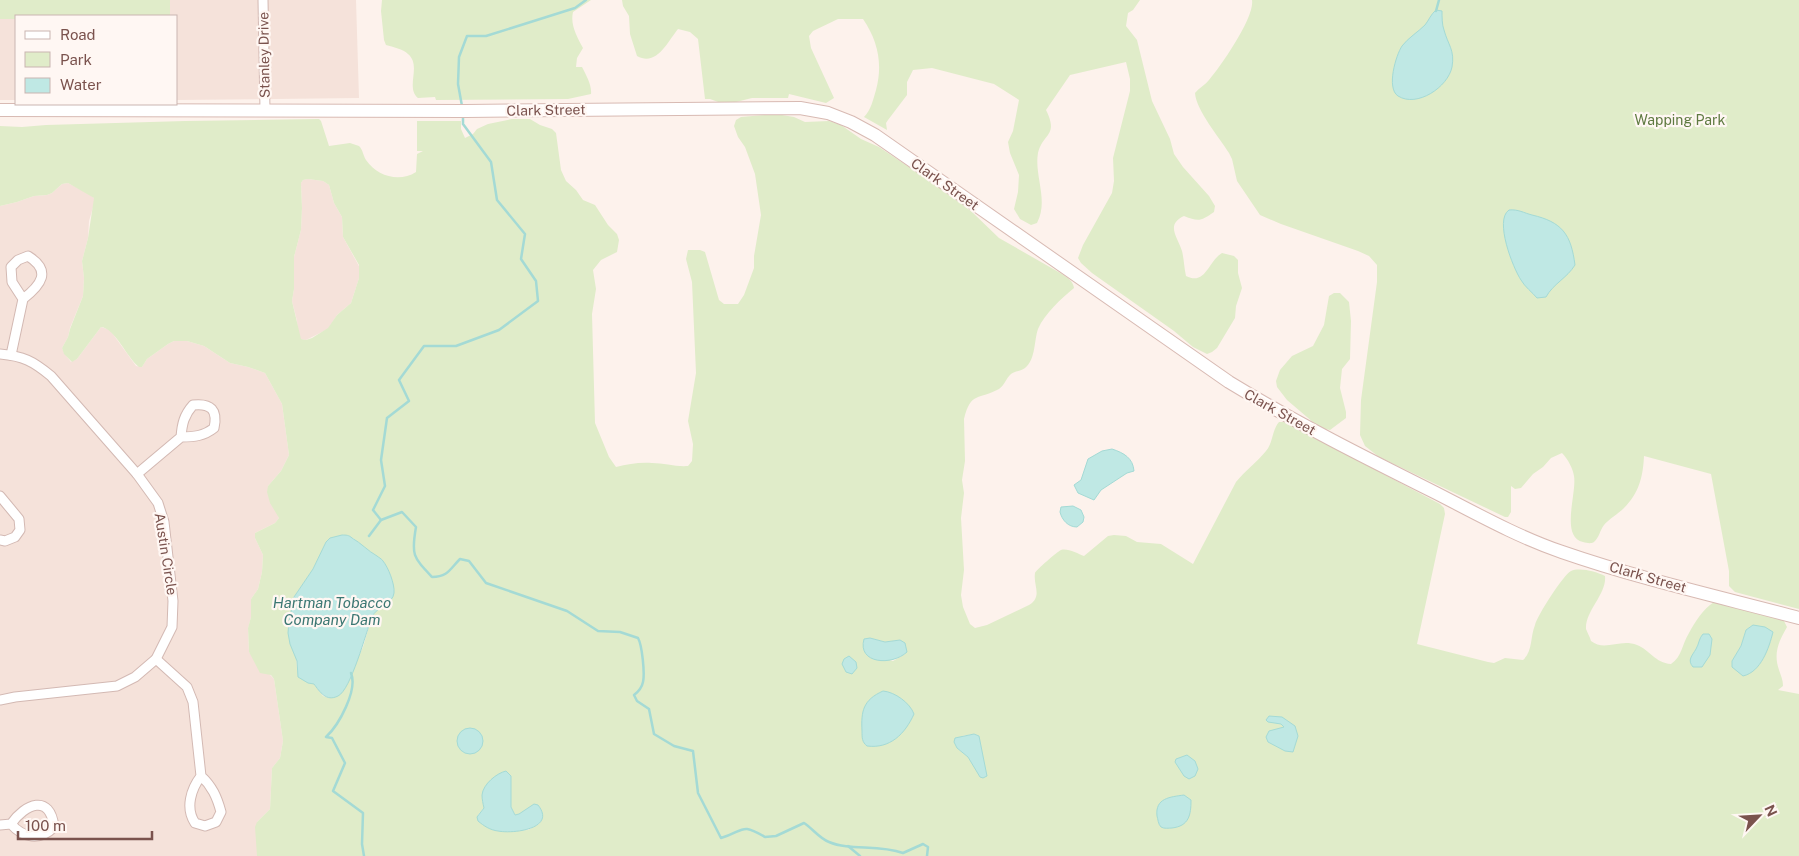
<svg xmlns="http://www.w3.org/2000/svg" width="1799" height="856" viewBox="0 0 1799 856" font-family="'Public Sans',sans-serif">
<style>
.residential{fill:#f5e2da}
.green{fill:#e0ecc9;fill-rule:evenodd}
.water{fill:#bfe8e4;stroke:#a4dad5}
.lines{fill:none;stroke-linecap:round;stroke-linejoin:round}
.stream{stroke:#a4dad5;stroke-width:2.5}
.street-casing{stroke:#d3b9b3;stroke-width:11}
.secondary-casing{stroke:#d8bab3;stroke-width:14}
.street{stroke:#fff;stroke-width:9}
.secondary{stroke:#fff;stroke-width:12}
.labels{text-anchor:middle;stroke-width:4.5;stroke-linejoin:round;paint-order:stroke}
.street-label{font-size:14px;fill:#7a524d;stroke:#fff7f3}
.park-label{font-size:14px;fill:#5f7a41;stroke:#fff7f3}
.water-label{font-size:15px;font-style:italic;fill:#3c7773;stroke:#fff7f3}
</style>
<rect width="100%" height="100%" fill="#fdf2ec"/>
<g class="residential">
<polygon points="170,0 356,0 359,98 176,100 176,16 170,16"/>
<rect x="0" y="19" width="16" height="81"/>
<polygon points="308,179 323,181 329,185 334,203 342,217 343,237 360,268 359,278 351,303 337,315 328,329 306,340 300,339 298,334 297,321 292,301 294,289 294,257 301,230 302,208 301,183 303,180"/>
<polygon points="68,183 89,194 94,198 94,204 89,221 88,238 82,261 84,278 83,296 70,328 68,337 62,348 64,353 71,362 77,359 101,327 110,330 136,366 142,367 147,359 168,344 174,341 187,341 204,346 230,363 248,367 265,373 282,404 289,455 281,471 268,486 279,518 275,523 255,533 255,538 263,555 262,572 258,589 251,599 251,617 248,629 249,652 274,679 283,741 280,758 272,768 270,809 257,822 257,856 0,856 0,206 17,202 34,196 47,195 52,193 62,184"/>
</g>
<g class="green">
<polygon points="0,0 170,0 170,16 16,16 16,19 0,19"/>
<path d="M382,0h209l-18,12c-3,13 4,25 10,36l-6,10 -1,9h6c4,8 10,18 9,27l-23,5 -132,1 -1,-3 -17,1c-13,-11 4,-32 -10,-44 -5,-5 -15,-7 -22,-9l-2,-5 -3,-29z"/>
<path d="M622,0h518l-7,10 -5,3 -2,13 11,14 15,61 18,38 4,15 9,13 26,29 6,10 -1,6c-13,9 -15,10 -30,4 -19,9 -6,21 -2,35 2,8 2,16 4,25 20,10 22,-15 36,-23l12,3 4,4v13l4,15 -6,18 -1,12 -18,30 -5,4 -5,2 -14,-7 -19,-16 -82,-58 -11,-10 -3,-5 5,-13 29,-52 2,-12 -1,-23 17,-67v-12l-4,-17 -56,13 -24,35c13,26 -3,23 -8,43 -4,23 11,47 -1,70l-6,2 -11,-6 -6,-10 4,-17 1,-17 -9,-22 -2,-11 5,-11 6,-31 -25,-16 -62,-16 -19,2 -6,12v13l-19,25 -2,3 1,7 -23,-13c7,-7 9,-17 12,-27 7,-26 2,-49 -13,-71h-25l-25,12 -4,5 2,12 23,50 -8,5 -37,-9 -1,4h-36l-16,4 -15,1 -11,-4h-5l-7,-60 -8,-7 -12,-3c-10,12 -21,38 -41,27l-7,-22 -1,-18 -6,-10z"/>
<path d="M1252,0h547v609l-64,-17 -6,-6v-15l-18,-97 -67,-18c-1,21 -5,37 -20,52 -6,6 -15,11 -20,17 -4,5 -5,13 -10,17 -3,2 -7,1 -11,0 -23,-5 -6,-49 -9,-66 -1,-7 -6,-17 -12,-23l-11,5 -8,9 -10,7 -12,14 -6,1 -4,-3v26l-3,5h-3l-126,-60 -14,-11 -5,-11 1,-35 16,-118v-17l-8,-9 -11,-5 -77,-27 -21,-9 -23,-34 -5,-22 -3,-6c-10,-16 -33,-43 -34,-60 4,-5 10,-8 14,-13 12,-14 46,-63 43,-80z"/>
<path d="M776,114l18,3 11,5 24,-1 12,4 20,14 18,8 51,34 41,30 28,27 63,36c6,4 11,7 12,14 -13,11 -29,25 -36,41 -4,11 -2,30 -13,39 -4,3 -10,3 -14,6 -5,4 -6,11 -12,15 -20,11 -28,2 -35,30l1,42 -3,19 2,13 -3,25 3,52 -3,25 2,12 7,17 5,4 12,-3 42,-20c14,-9 4,-19 6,-32 1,-3 22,-21 26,-23 7,-2 17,4 23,6l24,-20 6,-1 12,1 11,6 24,2 32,20 43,-82c9,-11 21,-20 30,-31 7,-8 6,-21 13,-29h6l155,82 4,4 1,6 -28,130 71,18 6,1 11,-5 18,2c10,-9 7,-23 12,-35 2,-9 29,-51 36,-54 9,-4 26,1 34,5 2,18 -20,35 -19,53 1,3 4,8 5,12 14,11 29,-3 46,4 13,5 18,18 34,19 11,-7 11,-20 18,-31 6,-11 14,-24 25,-31l65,16 5,3 3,6c-8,14 -14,26 -8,43 2,6 4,10 4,16l-5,4 21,4v162h-1542l-2,-29 2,-5 13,-13 2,-41 8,-10 3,-17 -9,-62 -3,-4 -11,-2 -11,-21 -1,-24 3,-11v-18l7,-10 4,-17 1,-17 -8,-17v-5l20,-10 4,-5 -9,-15 -3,-11 1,-6 13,-15 8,-16 -7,-51 -17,-31 -17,-6 -18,-4 -26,-17 -17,-5h-13l-6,3 -21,15 -5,8h-3c-12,-9 -24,-39 -38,-40l-24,32 -5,3 -8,-8 -2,-6 6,-11 2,-8 13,-33 1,-18 -2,-17 6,-23 6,-40 -26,-15 -6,1 -10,9 -5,2 -13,1 -17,6 -17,4v-80l22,1 24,-2 139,-4 134,-2 2,2 8,25 21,-3 9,3c4,4 4,9 7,14 11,16 33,23 50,12l1,-18 6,-3h-6v-30h44v8l4,9 8,-4 4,-5 11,-5 24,-5h18l10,6 12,4 4,4 5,37 5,11 10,9 7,10 12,5 13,20 9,9 2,6 -2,12 -16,8 -8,10 3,19 -4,25 3,109 14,34 7,10c12,-3 24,-5 36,-4 12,0 24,4 36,3l4,-5 1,-17 -5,-23 8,-48 -4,-91 -6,-23 2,-9h12l5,2 14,48 5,4h14l6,-9 10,-27v-12l7,-41 -6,-41 -10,-27 -7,-10 -4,-11 2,-6 5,-3zM308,179l15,2 6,4 5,18 8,14 1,20 16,28v13l-8,25 -14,12 -9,13 -16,10 -6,2 -5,-1 -9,-38 2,-12v-32l7,-27 1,-22 -1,-25 2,-3zM353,538l14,12 15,10 12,29 -3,12 -15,10 -4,5 -9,31 -9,18 -25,33 -6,-2 -9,-12 -17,-13 -3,-74 19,-28 13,-27zM1753,625l-21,42v-6l9,-15 5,-16zM870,638l15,4 15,-2 5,14 -12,7 -27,-8 -3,-11zM883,691l30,20 -2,9 -41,-21zM974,734l5,2 2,41 -13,-20 -11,-9 5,-12zM511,777v30l4,8c9,-1 12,-9 23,-10l4,7 -3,12 -11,6 -31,1 -19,-16 6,-7 -2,-14z"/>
<polygon points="1334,293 1340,293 1349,302 1351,321 1350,359 1342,369 1340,388 1346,412 1346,418 1330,430 1325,429 1314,423 1287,400 1277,387 1276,381 1280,370 1292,356 1313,346 1324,325 1329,296"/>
</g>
<g class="water">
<path d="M1436,10l6,1c0,6 0,14 2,19 4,15 11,20 8,37 -4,20 -35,41 -54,29 -12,-8 -2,-41 4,-50 6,-8 16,-14 23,-21 4,-5 6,-11 11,-15z"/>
<path d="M1509,210c9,-1 15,3 23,5 30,7 39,19 43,50 -8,13 -22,19 -29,32l-9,1c-5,-6 -12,-11 -16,-18 -8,-12 -27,-60 -12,-70z"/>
<path d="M1112,449c12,4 21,9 22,22l-7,2 -26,17 -7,10 -16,-7 -4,-8 7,-5 7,-21 14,-8z"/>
<path d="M1073,506l8,4 3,7 -1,5 -6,5c-9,0 -15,-7 -17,-15l1,-5z"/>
<path d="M342,535c4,0 7,0 10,3 9,5 16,13 25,18 1,1 5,3 6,5 5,6 12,23 11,32 -1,11 -17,13 -22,24 -6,15 -21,73 -34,79 -12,6 -18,-4 -24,-12l-6,-1 -10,-6 -1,-16 -7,-17 -2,-11 1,-12 5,-24 19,-28 13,-27 4,-4z"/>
<path d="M1753,625l12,2 8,5c-4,16 -12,40 -30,44l-11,-9v-6l9,-15 5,-16z"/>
<path d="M1703,634h6l3,5 -2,16 -8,12h-9c-6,-7 -1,-11 3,-18 3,-5 3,-11 7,-15z"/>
<path d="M870,638l15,4 15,-2 5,3 2,9c-15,14 -50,12 -43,-13z"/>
<polygon points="849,656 856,662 857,668 852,674 846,672 842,664 844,659"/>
<path d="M883,691c12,1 27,12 31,23 -9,20 -24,35 -47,32 -5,-4 -5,-8 -5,-15 -1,-20 1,-31 21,-40z"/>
<polygon points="1269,716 1282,717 1295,726 1298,736 1293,752 1285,751 1268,742 1266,737 1269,731 1284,727 1281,724 1268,722 1266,720"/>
<circle cx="470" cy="741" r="13"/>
<polygon points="974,734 979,736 987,776 983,778 980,777 968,757 957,748 954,742 955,738"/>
<polygon points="1187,755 1195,761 1198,769 1195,776 1189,779 1184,776 1175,762 1176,759"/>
<path d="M506,771l5,5v31l4,8 4,-1 15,-10 4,1c19,24 -25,29 -40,26 -8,-1 -14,-5 -20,-10l-1,-4 7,-9c-1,-4 -2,-9 -2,-13 1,-11 15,-22 24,-24z"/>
<path d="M1184,795l7,5c0,15 -2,26 -19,28 -3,0 -8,1 -11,-1 -3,-3 -3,-8 -4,-11 -2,-18 13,-19 27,-21z"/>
</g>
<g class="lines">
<g class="stream">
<polyline points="1436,11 1439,0"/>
<polyline points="462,106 458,84 459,57 467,36 486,36 575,8 586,0"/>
<path d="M463,114v10l28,38 6,38 28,34 -4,25 15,22 2,20 -39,29 -43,16h-32l-25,34 10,21 -22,17 -6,42 4,26 -12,24 8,10 21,-8 14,15c-5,28 -3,30 16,50 16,0 18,-8 28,-18l9,2 17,22 81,28 31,20 22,1 18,6c4,7 7,35 5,44 -1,5 -5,10 -9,13l3,6 12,8 5,25 20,12 19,5 5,42 23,45c24,-7 19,-16 44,-1l11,-1 28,-13c8,5 16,16 25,19 21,9 49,2 74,11l20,-9 5,3 -1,9"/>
<polyline points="369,536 381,520"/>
<path d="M351,673c7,17 -12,52 -25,64l6,1 13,25 -12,28 30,22 -1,31 2,12"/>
<polyline points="848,846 860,856"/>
</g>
<g class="street-casing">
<g id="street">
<polyline points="263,0 265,110"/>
<path d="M0,354c23,2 33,7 51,22l86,98 21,29 6,19 9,79 -1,26 -16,32 -21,18 -18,9 -102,11 -15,3"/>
<path d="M11,355l12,-56c18,-14 29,-28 5,-43l-10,4 -7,7 1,15 11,17"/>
<path d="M137,474l44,-37c13,0 23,-1 33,-9 4,-18 -3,-25 -21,-23 -9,10 -11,19 -12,32"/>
<polyline points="0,496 19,519 20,530 15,537 5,541 0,540"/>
<path d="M156,659l31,28 6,15 8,74c-10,13 -16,32 -6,47l10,3 11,-4 5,-10c-4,-15 -9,-26 -20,-36"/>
<path d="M0,825l11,-1c14,-20 39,-31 43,3 -14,14 -31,11 -43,-3"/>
</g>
</g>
<g class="secondary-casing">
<path id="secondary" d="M0,110l466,1 334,-3 28,5 23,9 24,13 354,247c67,41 137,76 207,111 41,21 82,44 126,59 78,27 158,45 237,66"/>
</g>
<use href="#street" class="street"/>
<use href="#secondary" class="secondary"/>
</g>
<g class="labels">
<g class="street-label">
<text transform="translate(264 55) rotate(-91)" y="5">Stanley Drive</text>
<text transform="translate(546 110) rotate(-1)" y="5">Clark Street</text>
<text transform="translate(945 184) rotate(35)" y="5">Clark Street</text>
<text transform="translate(1280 412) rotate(29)" y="5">Clark Street</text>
<text transform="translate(166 554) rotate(81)" y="5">Austin Circle</text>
<text transform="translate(1648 577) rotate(16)" y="5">Clark Street</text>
</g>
<g class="park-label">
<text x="1680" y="125">Wapping Park</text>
</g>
<g class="water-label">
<text x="332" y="608">Hartman Tobacco<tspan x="332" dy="17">Company Dam</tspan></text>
</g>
</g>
<rect x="15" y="15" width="162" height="90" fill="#fff7f3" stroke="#cab5b1"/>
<rect x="25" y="31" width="25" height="8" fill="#ffffff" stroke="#cab5b1"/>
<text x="60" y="40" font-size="15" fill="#7a524d">Road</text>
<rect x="25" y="52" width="25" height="15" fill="#e0ecc9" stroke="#cab5b1"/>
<text x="60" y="65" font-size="15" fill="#7a524d">Park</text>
<rect x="25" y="78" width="25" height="15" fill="#bfe8e4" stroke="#cab5b1"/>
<text x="60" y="90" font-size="15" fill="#7a524d">Water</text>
<g transform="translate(1759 816) rotate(65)" stroke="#fff7f3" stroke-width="4" paint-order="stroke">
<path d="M0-4L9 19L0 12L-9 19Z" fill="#7a524d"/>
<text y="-8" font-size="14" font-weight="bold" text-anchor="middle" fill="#7a524d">N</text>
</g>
<path d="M18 831v8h134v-8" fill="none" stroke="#7a524d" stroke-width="2.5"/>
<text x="25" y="831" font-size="15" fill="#7a524d" stroke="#fff7f3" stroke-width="4" paint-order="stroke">100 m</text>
</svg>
